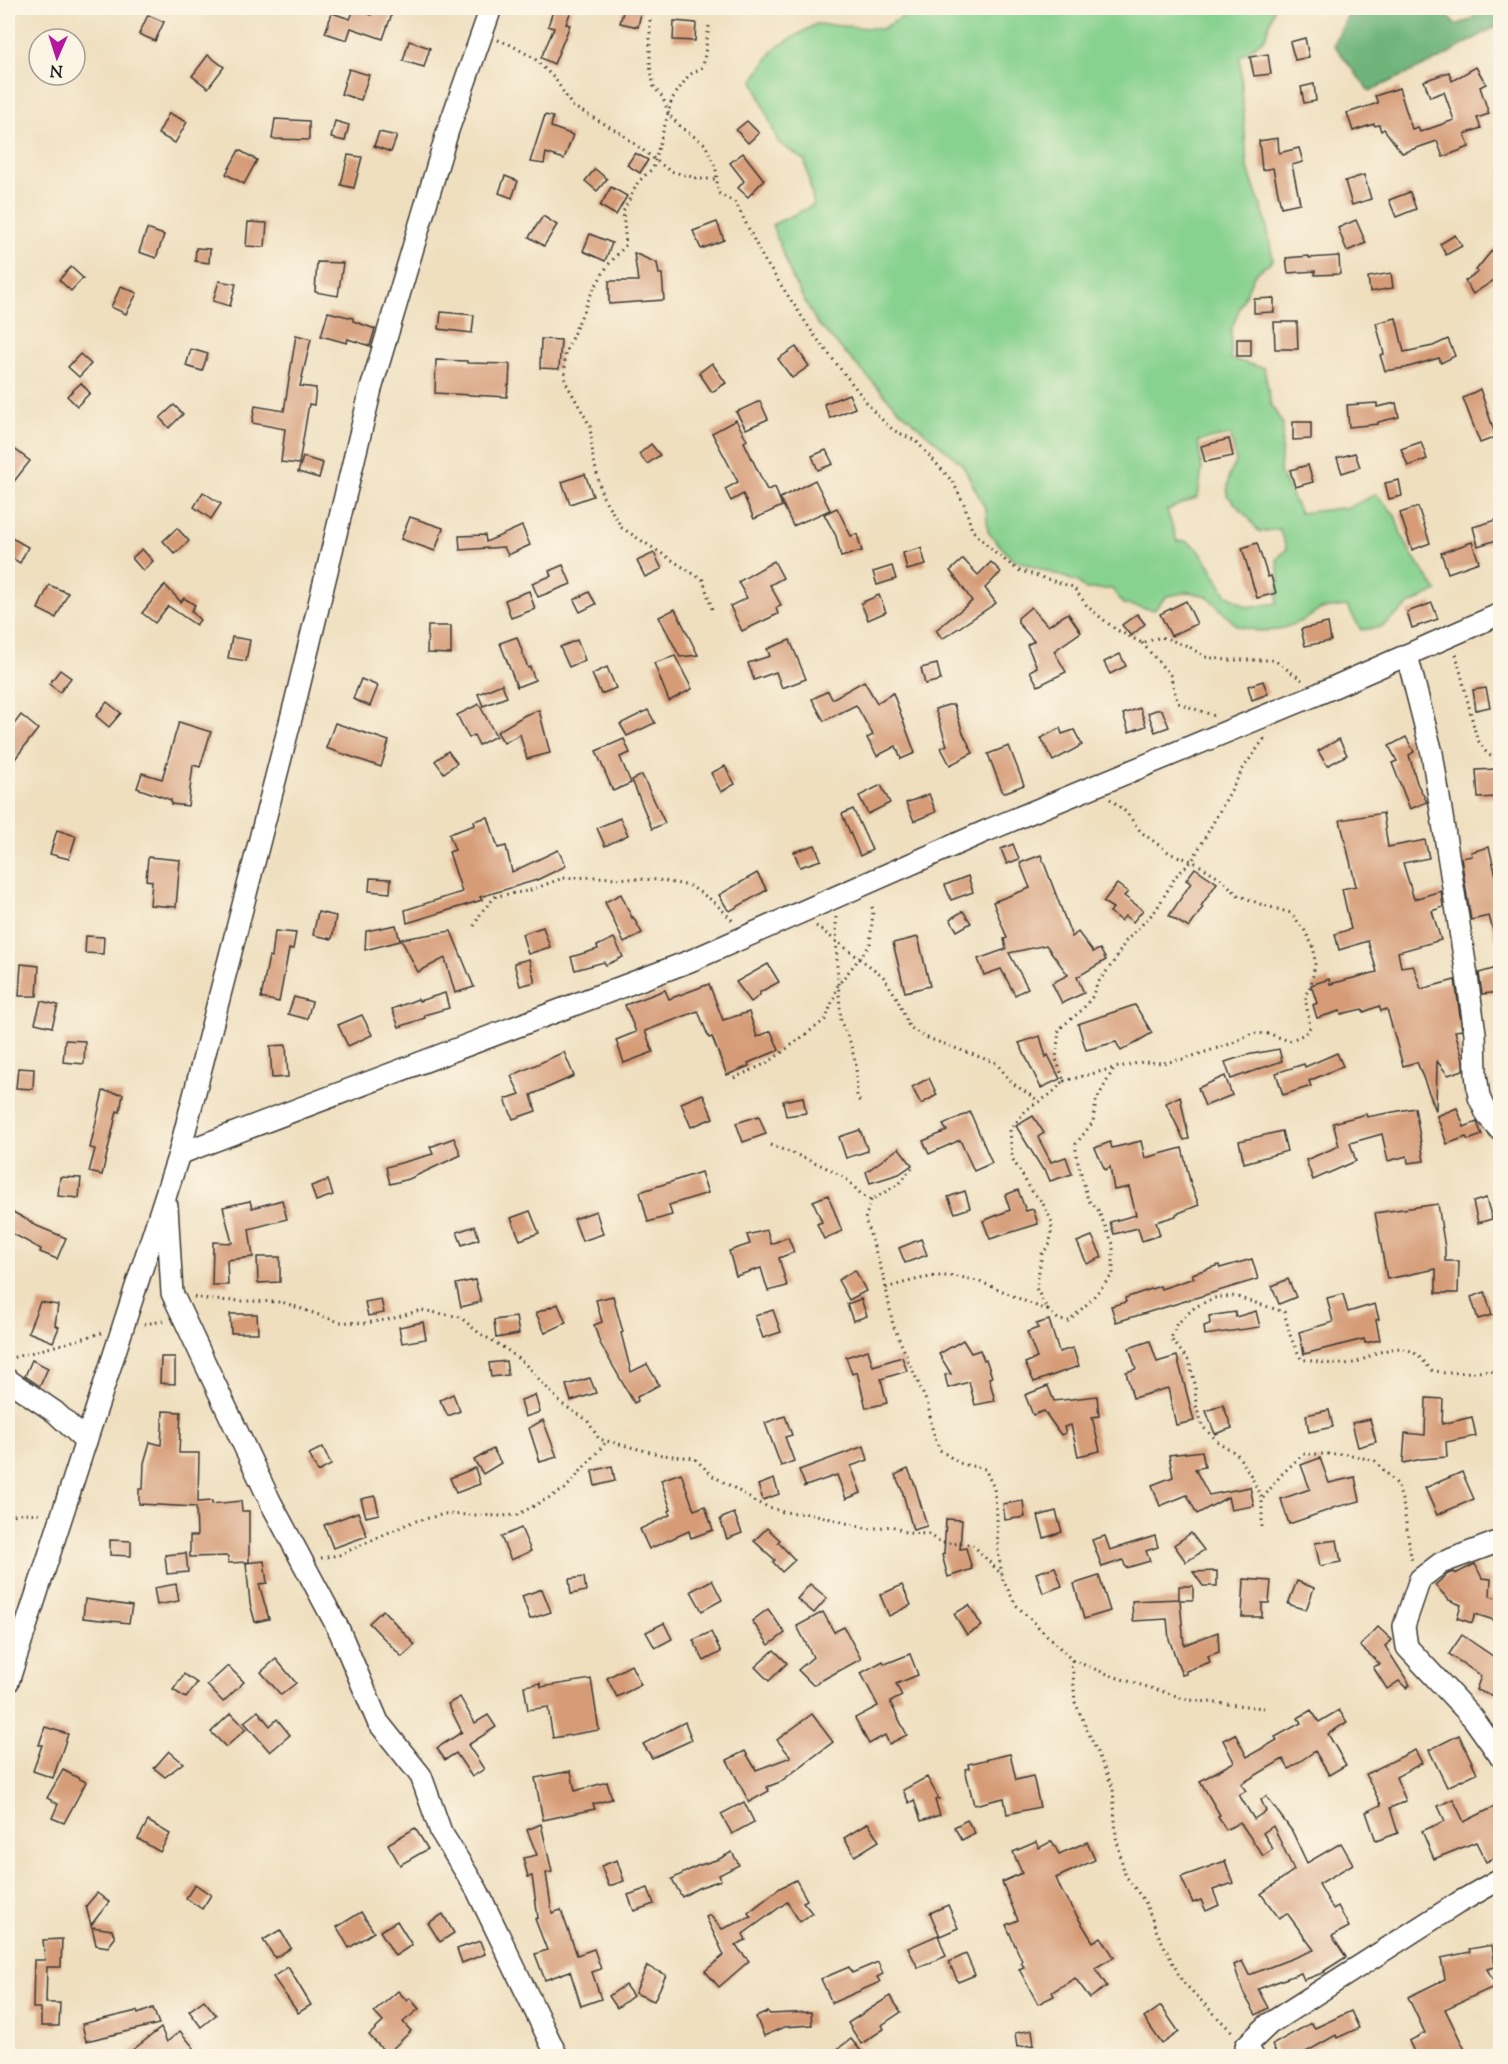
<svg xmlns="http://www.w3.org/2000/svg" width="1508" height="2064" viewBox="0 0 1508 2064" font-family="'Sorts Mill Goudy',serif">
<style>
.green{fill:#88d28f;stroke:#527756;stroke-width:1.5;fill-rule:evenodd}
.forest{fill:#6eb47a;stroke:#45684b;stroke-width:1.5}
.building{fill:#d69c78}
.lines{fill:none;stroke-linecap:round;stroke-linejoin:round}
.street-casing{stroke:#3c3934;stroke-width:24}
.path{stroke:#3c3934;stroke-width:3;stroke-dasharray:1.5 4.5;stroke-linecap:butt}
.street{stroke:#fff;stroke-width:21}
</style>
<rect width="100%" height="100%" fill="#fcf5e5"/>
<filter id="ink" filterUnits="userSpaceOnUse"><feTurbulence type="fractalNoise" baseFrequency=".0167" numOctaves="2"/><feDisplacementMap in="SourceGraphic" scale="12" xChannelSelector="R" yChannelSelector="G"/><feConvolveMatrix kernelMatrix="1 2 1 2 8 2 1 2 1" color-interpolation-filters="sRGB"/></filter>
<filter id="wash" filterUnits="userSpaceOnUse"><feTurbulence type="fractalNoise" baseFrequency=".008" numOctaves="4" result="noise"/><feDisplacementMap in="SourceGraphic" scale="24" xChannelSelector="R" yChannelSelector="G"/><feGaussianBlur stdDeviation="1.35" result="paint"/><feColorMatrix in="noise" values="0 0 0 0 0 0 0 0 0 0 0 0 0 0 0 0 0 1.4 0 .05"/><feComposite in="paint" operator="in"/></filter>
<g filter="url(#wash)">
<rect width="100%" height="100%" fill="#efdfbf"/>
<path class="green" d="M906,8h368l-9,30 -25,19 7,109 19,55 7,39 -19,15 -14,32 -9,24v28l33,9 7,37 12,19 -3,49 20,40 50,-6 26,-13 19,21 6,19 11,21 25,36 -28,14 -28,22 -20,3 -14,-24 -26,3 -17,11 -26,10 -20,1 -21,-5 -30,-30 -18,-4 -22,4 -13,14 -31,-6 -11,-15h-27l-7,-7 -66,-23 -24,-27 -2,-22 -24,-46 -65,-56 -80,-85 -23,-41 -22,-57 42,-20 -9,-44 -27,-19 -25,-62 22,-32 41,-24 66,5 24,-14zM1231,435l5,27 -7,14 -2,19 20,21 12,16 20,-3 8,20 -10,10 2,20 -2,24 -30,4 -21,-13 -16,-28 -13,-18 -11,-7h-9l-10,-31 31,-13 4,-28 -4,-28z"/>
<polygon class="forest" points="1351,8 1442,8 1455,25 1468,21 1486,8 1500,8 1500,24 1441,58 1369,91 1334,45"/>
<g id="blocks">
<g class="building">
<polygon points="355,8 371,15 373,8 394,8 383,39 351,28 347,40 325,33 332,13 350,19"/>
<polygon points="554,8 572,8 566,24 570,25 554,64 541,58 554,28 548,26"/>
<polygon points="624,8 642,8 638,27 620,23"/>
<polygon points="148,15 164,22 155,41 139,34"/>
<polygon points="674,21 696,23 695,41 673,40"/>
<polygon points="1305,38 1309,57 1295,60 1290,42"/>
<polygon points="409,41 430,48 424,67 403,61"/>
<polygon points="1268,54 1271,74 1254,76 1250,57"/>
<polygon points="208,55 224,67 208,88 192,76"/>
<polygon points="1476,67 1486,84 1480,87 1489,114 1477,118 1481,128 1465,134 1469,147 1443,157 1437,141 1402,153 1384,129 1381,131 1379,125 1375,126 1374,124 1353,131 1347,113 1378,103 1375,96 1399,88 1412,129 1418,127 1420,132 1454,120 1444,92 1430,97 1424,81 1449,72 1452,81"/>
<polygon points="349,69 369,75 361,100 341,94"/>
<polygon points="1314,84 1316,101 1304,103 1301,87"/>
<polygon points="169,113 187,122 175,143 158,134"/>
<polygon points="545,115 553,117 551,127 573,135 564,159 546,153 544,164 530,162"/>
<polygon points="275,119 309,121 309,140 272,139"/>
<polygon points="335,121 349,125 345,141 331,138"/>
<polygon points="747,121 759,133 748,143 736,130"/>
<polygon points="379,132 397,136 391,152 374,146"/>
<polygon points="1278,138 1279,153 1299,148 1303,162 1292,165 1300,203 1281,207 1273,168 1262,170 1259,141"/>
<polygon points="239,150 257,160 244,184 226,174"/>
<polygon points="635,153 648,160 640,173 627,165"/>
<polygon points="743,153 764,180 748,197 738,188 744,181 730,163"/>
<polygon points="348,155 362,157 354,188 341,185"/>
<polygon points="595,169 607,179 597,191 585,181"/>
<polygon points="1364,175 1371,199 1352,205 1345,181"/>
<polygon points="505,176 518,181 512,198 499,193"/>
<polygon points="611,187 627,196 616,215 600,206"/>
<polygon points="1410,192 1416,209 1396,217 1389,200"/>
<polygon points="543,216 557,225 544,246 529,237"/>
<polygon points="1356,220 1366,243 1347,251 1338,228"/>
<polygon points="248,222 267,223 265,247 246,246"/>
<polygon points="717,222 724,240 701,249 693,231"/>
<polygon points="147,229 164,235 156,258 139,252"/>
<polygon points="590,234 612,243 605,261 583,251"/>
<polygon points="1455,235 1462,246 1446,255 1440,244"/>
<polygon points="196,248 210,249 209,263 195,261"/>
<polygon points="1494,248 1500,256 1500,276 1473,294 1465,281 1478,272 1476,270"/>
<polygon points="634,253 657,263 659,274 662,274 664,300 609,304 609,281 638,281"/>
<polygon points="1309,256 1309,258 1339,256 1340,274 1315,275 1315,271 1288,273 1286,258"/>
<polygon points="317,262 343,263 338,296 315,292"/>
<polygon points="71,267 83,278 71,291 59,280"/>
<polygon points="1391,273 1393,288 1370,292 1368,277"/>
<polygon points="219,281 236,284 230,306 213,301"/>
<polygon points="121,286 137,293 126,314 111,307"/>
<polygon points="1274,298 1274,312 1254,313 1254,299"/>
<polygon points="328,312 353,318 353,321 375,329 370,346 348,339 347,343 321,336"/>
<polygon points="441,312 474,315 472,333 439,329"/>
<polygon points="1396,318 1404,352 1433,346 1448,339 1455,356 1441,363 1439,358 1405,368 1385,371 1380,355 1384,354 1376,323"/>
<polygon points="1274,322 1297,322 1298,349 1275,349"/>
<polygon points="296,335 311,339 300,386 316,388 314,405 309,404 299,464 281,462 285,429 252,423 255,406 284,411"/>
<polygon points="541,339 561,340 559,369 540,368"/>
<rect x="1237" y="339" width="14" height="17"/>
<polygon points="796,347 809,366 792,378 778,359"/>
<polygon points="191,349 208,354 202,371 186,366"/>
<polygon points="80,354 91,364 79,377 68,367"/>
<polygon points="436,360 467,361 467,363 510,364 509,385 508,385 507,397 435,393"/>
<polygon points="712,363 726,383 712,392 699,373"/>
<polygon points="81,383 90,393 77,406 67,396"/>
<polygon points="1480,389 1496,437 1480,443 1463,398"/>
<polygon points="849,394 855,408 830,418 824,404"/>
<polygon points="760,401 768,419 746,429 736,412"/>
<polygon points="1377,403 1377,407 1396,403 1399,417 1378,422 1378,424 1349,427 1347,405"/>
<polygon points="174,405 183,414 169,428 160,418"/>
<polygon points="736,420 747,440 744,442 767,490 775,487 782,506 754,519 743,494 731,501 725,489 738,482 712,433"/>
<polygon points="1293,422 1311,422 1311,439 1293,440"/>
<polygon points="1229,439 1233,456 1205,462 1201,446"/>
<polygon points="1421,442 1427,459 1408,466 1401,449"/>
<polygon points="8,444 30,461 8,489"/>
<polygon points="651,444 660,455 647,464 639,454"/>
<polygon points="826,450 833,464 818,470 812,456"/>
<polygon points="1355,453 1360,467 1342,473 1337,458"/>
<polygon points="303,457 323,463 319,478 298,472"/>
<polygon points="1308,465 1313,482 1295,487 1290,470"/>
<polygon points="585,474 593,496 570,504 562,482"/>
<polygon points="815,480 830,510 793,526 780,498"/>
<polygon points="1399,480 1402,496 1389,499 1385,483"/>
<polygon points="203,492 221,504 211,519 194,507"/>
<polygon points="1418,507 1430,543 1412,550 1400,513"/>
<polygon points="837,508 851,536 857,534 862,551 841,557 836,536 824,514"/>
<polygon points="410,517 443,528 435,551 401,539"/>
<polygon points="1500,519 1500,539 1478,546 1473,527"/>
<polygon points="522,526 530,545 508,555 504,547 460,550 459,536 485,535 486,542"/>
<polygon points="177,528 189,541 175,554 163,541"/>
<polygon points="12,538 28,547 20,563 8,556 8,547"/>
<polygon points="1472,542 1479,562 1448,573 1441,553"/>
<polygon points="1257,543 1268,577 1271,576 1276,593 1257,598 1242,548"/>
<polygon points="921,548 926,565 907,570 903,553"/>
<polygon points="142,549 153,561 143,571 132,558"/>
<polygon points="654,553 662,569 645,577 637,561"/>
<polygon points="963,559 978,575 991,562 1001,572 985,588 996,603 942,639 936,630 972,601 959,582 950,571"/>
<polygon points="774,561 783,578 770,585 781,605 776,608 778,614 742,631 730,606 747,598 738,582"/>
<polygon points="563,565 571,584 538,597 532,583 551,576 549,571"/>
<polygon points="892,566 896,579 877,585 873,572"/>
<polygon points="49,585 68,593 56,618 38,609"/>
<polygon points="165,585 181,602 184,598 195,605 191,611 200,620 196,625 168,606 155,623 142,613"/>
<polygon points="529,591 535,609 511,618 505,600"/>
<polygon points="589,592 596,604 580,612 574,600"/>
<polygon points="879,595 886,612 868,620 861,603"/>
<polygon points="1186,601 1197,624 1171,636 1160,614"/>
<polygon points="1432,603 1438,619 1412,628 1407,612"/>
<polygon points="1031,607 1048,626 1068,613 1081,632 1054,651 1066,672 1038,686 1030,671 1037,667 1027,645 1034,641 1018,623 1018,618"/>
<polygon points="675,609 698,655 680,657 659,617"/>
<polygon points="1137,614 1145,624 1131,636 1122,625"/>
<polygon points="1328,623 1331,641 1305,646 1301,629"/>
<polygon points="428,626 451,626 451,654 427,653"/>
<polygon points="232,637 250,640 246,661 228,658"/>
<polygon points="517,637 528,668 530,667 535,680 517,687 500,643"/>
<polygon points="577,640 585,660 569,667 560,647"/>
<polygon points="790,640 806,679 782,688 776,672 754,680 748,663 770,656 767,649"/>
<polygon points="1120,654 1126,666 1110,674 1104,662"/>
<polygon points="675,656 692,689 669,701 654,663"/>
<polygon points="937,664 941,680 925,684 921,668"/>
<polygon points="607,667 616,688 601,694 592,674"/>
<polygon points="60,670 71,678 60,692 49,684"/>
<polygon points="361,679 378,686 370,706 353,699"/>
<polygon points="864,681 877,703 893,693 915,753 901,759 896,746 877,756 867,738 873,735 856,705 824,721 812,699 828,691 832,699"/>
<polygon points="1263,681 1268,694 1252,700 1248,686"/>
<polygon points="502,684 507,697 483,706 478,694"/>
<polygon points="1486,688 1490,707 1476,710 1473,690"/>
<polygon points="107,702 121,713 109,727 96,716"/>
<polygon points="479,704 496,736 479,745 474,735 469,738 457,715"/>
<polygon points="948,705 954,705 963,733 973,753 950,765 941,748 947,745 935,709"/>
<polygon points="1140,708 1146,726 1129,732 1123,714"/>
<polygon points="539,710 550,753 527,759 520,734 504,743 497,732 525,715"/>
<polygon points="648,710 655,723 627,736 620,724"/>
<polygon points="1156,710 1162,710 1169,727 1155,732 1148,713"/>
<polygon points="21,715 38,729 8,768 8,732"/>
<polygon points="179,722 211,732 200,767 193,765 188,806 171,804 171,800 137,788 142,773 162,779"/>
<polygon points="335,723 389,741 381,767 326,748"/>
<polygon points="1060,728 1062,734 1074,730 1082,745 1053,761 1041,738"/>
<polygon points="1406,737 1414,752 1409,755 1417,783 1427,802 1410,809 1392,763 1397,761 1389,746"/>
<polygon points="624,739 630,753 620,757 631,783 613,791 596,751"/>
<polygon points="1339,739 1347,755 1327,766 1318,751"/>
<polygon points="1009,746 1024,785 1003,793 988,754"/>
<polygon points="448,751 457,763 444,773 435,761"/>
<polygon points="725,766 735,784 721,792 711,773"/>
<polygon points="1496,769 1498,797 1478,798 1476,770"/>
<polygon points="642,775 665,823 652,829 632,780"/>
<polygon points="881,785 890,803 868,814 859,796"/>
<polygon points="929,794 936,812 914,821 906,803"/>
<polygon points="853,809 872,850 860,856 842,814"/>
<polygon points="1383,813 1388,847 1425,840 1429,858 1403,863 1414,899 1441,891 1443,907 1432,911 1441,940 1398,952 1401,967 1413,965 1421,989 1455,980 1462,1030 1455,1031 1463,1060 1463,1070 1448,1075 1437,1061 1436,1111 1417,1062 1403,1066 1387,1009 1381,1011 1379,1006 1364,1012 1362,1009 1341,1014 1340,1011 1317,1018 1313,1005 1317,1003 1311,985 1329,979 1330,984 1377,972 1368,941 1339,950 1335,934 1351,929 1342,889 1356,886 1340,820"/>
<polygon points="488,817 498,848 506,846 512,872 558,850 566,866 537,880 480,897 482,900 407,923 405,910 462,892 449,852 455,850 449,834 475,825 474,821"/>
<polygon points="620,818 628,835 605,846 597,828"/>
<polygon points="57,830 76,836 69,859 50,854"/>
<polygon points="1013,844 1019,859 1007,864 1001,849"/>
<polygon points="815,845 821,860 800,867 794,852"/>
<polygon points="1489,847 1498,884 1500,884 1500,940 1496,941 1489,916 1471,920 1461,858 1472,856 1471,852"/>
<polygon points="1041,855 1072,937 1078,932 1093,952 1100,949 1106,960 1077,977 1084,993 1062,1003 1052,983 1068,975 1046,945 1009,953 1028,988 1015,995 1001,969 984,975 978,959 1006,949 1004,939 1007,938 993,902 1030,888 1020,863"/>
<polygon points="148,857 180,860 176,907 150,905 152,881 146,880"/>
<polygon points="1195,868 1217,883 1201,906 1203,907 1189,928 1169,916 1191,883 1186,880"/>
<polygon points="757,873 767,890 730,911 728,910 719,895"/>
<polygon points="968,876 973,892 951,900 945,885"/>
<polygon points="370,878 391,879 390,893 369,891"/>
<polygon points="1117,884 1128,892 1124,896 1143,910 1133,922 1125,916 1121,921 1110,912 1113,908 1103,902"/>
<polygon points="621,894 632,918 633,917 642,933 624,943 605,902"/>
<polygon points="963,911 971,923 957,931 950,919"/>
<polygon points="318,912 336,916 332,939 313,935"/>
<polygon points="396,925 400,941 365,950 366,931"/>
<polygon points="543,927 550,947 528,954 522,934"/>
<polygon points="275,931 296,933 293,949 289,949 279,1002 261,998 269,956 272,957"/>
<polygon points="451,931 474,987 455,993 445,958 418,972 401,939"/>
<polygon points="86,936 104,937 103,954 85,953"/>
<polygon points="918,937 930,986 905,992 893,943"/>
<polygon points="614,938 623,957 606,965 604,962 575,970 571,957 598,949 597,946"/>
<polygon points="529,959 535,982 520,986 514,963"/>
<polygon points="21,964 39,966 37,996 19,996"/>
<polygon points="768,964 779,982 760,992 760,995 751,1002 736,982"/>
<polygon points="1500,967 1500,992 1482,994 1479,973"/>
<polygon points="709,984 723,1020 749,1012 757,1037 771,1031 779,1050 748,1063 749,1066 727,1075 712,1037 709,1038 698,1011 645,1031 653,1052 624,1063 616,1040 636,1032 625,1005 665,990 669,999"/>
<polygon points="445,993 449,1008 424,1015 425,1018 399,1027 392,1009 418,999 419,1001"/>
<polygon points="294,997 312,1002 307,1019 288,1014"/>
<polygon points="41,1001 58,1005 52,1027 35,1023"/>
<polygon points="1135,1005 1152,1033 1121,1051 1116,1042 1086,1050 1078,1024"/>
<polygon points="362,1015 372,1035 348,1046 338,1025"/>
<polygon points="1040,1036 1046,1057 1048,1055 1060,1079 1041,1088 1019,1043"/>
<polygon points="65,1040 85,1041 84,1064 63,1062"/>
<polygon points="286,1045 288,1077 272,1078 270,1046"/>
<polygon points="1279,1049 1282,1061 1231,1079 1225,1062 1247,1055"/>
<polygon points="564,1052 574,1076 531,1095 536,1111 513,1119 505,1099 520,1094 511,1076"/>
<polygon points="1337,1053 1343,1066 1309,1081 1311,1086 1283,1095 1276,1073 1304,1064 1305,1067"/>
<polygon points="18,1068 34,1069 33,1089 16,1088"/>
<polygon points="1225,1076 1232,1095 1205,1106 1198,1088"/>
<polygon points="929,1078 937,1095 921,1104 912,1087"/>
<polygon points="103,1091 123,1094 120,1112 117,1111 102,1175 89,1172 95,1149 90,1148"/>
<polygon points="703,1094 713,1118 691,1127 681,1103"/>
<polygon points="1180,1096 1189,1139 1184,1140 1166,1103"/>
<polygon points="803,1097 806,1113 786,1116 783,1101"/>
<polygon points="1415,1108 1424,1161 1408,1163 1407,1156 1388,1161 1382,1134 1350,1143 1356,1161 1313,1180 1306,1160 1339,1146 1333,1123 1366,1114 1367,1117"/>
<polygon points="1457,1108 1464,1127 1477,1122 1482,1135 1468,1140 1466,1137 1447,1144 1437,1116"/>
<polygon points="970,1112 992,1163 974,1171 960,1140 929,1154 923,1141 947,1131 943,1125"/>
<polygon points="759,1116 766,1134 743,1142 736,1123"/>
<polygon points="1033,1116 1044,1133 1038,1137 1051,1162 1066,1157 1072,1174 1050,1181 1045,1169 1043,1170 1016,1126"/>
<polygon points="860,1130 868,1151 846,1158 839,1137"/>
<polygon points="1282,1131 1287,1151 1244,1163 1239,1141"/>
<polygon points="454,1138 461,1155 409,1179 390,1184 386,1167 433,1154 430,1147"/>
<polygon points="1141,1141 1145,1158 1182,1148 1191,1185 1199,1205 1176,1214 1176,1216 1156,1222 1160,1235 1142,1241 1138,1228 1114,1234 1110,1222 1136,1215 1129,1187 1114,1190 1110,1167 1105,1170 1095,1148 1110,1142 1112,1148"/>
<polygon points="899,1148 912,1165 899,1174 870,1183 866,1172"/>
<polygon points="701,1172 708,1193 669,1205 672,1215 648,1222 640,1192"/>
<polygon points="60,1177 81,1178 79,1198 58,1196"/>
<polygon points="328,1180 333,1195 316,1201 311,1186"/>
<polygon points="1018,1190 1026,1211 1033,1209 1038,1224 990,1239 983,1221 1010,1210 1005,1195"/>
<polygon points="965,1191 970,1208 955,1213 948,1197"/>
<polygon points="828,1195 842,1231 824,1239 817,1224 822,1222 813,1201"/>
<polygon points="1486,1198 1492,1219 1478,1223 1473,1202"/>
<polygon points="282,1200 287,1219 249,1229 253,1257 227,1260 228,1285 212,1285 213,1242 232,1243 223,1207 250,1201 252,1208"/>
<polygon points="1438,1204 1445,1248 1445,1261 1459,1261 1458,1293 1436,1293 1436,1269 1387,1279 1375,1213"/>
<polygon points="530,1211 539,1233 520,1240 511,1218"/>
<polygon points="596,1211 603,1234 582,1241 574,1219"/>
<polygon points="13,1212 33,1223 32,1224 66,1238 57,1259 40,1252 41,1249 8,1231 8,1223"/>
<polygon points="475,1226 479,1239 462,1245 457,1232"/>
<polygon points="767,1230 771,1244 788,1237 794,1252 779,1258 787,1286 768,1291 761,1268 736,1276 729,1251 750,1244 747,1235"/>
<polygon points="1092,1236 1102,1257 1087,1264 1077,1242"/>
<polygon points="921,1239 927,1255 905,1263 899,1248"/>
<polygon points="257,1257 280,1257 280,1282 258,1283"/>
<polygon points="1252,1259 1258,1279 1116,1322 1111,1306 1126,1302 1125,1298 1160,1286 1161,1289 1194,1278 1192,1274 1219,1265 1220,1268"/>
<polygon points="855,1270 866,1291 849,1300 838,1280"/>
<polygon points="1288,1279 1296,1297 1279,1304 1272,1286"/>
<polygon points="475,1280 481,1302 461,1307 456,1284"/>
<polygon points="1485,1292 1492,1315 1478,1319 1471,1297"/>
<polygon points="1343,1294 1348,1312 1375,1304 1379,1319 1376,1320 1380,1340 1365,1343 1364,1339 1304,1354 1299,1332 1333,1322 1327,1298"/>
<polygon points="613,1296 623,1332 621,1333 631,1372 647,1364 659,1385 637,1397 638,1401 634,1403 600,1343 594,1325 602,1322 596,1300"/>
<polygon points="381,1299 384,1313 368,1316 365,1302"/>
<polygon points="861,1299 867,1316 853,1321 847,1304"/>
<polygon points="40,1302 58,1305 55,1325 59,1327 53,1342 28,1332"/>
<polygon points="558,1304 566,1323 545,1333 536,1313"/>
<polygon points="773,1310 781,1332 763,1338 755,1316"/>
<polygon points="1256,1311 1260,1327 1205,1335 1204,1326 1210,1324 1209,1316 1235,1312 1236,1317"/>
<polygon points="230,1314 257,1314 258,1333 231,1333"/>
<polygon points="516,1317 519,1334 496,1338 494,1320"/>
<polygon points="1049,1320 1059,1352 1073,1348 1079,1366 1034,1382 1025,1363 1037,1358 1027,1332 1038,1328 1036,1324"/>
<polygon points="423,1322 426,1339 402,1343 399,1327"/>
<polygon points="963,1340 971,1353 980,1350 984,1360 986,1359 992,1377 989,1378 995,1401 975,1405 969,1382 948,1388 945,1375 951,1374 939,1354"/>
<polygon points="1150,1341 1157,1362 1177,1356 1194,1421 1176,1425 1168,1388 1133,1398 1126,1372 1136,1369 1129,1348"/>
<polygon points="868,1350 873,1366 902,1357 907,1371 881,1379 887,1403 866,1408 857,1372 852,1374 846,1357"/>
<polygon points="161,1357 175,1357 175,1384 160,1383"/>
<polygon points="32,1360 48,1368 40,1386 25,1376"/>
<polygon points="506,1361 508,1375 491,1377 489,1363"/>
<polygon points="590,1378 596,1393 571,1401 566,1385"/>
<polygon points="1048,1386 1054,1401 1097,1396 1099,1416 1092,1417 1100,1451 1078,1456 1071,1425 1064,1427 1066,1433 1061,1435 1044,1411 1033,1415 1025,1395"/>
<polygon points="453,1394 460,1411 448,1416 440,1400"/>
<polygon points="535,1395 540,1412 525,1417 521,1400"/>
<polygon points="1426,1398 1443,1399 1442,1424 1472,1417 1476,1436 1446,1442 1447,1457 1422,1459 1403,1463 1405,1433 1425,1435"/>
<polygon points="1223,1405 1232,1428 1215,1434 1206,1411"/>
<polygon points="1329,1410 1333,1427 1309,1432 1306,1415"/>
<polygon points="163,1411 181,1412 179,1453 199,1453 198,1502 212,1501 212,1504 241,1501 242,1511 249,1511 249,1562 228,1563 228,1556 190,1557 190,1536 197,1536 196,1507 139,1504 139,1489 143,1489 144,1463 150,1442 161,1445"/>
<polygon points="785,1416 792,1435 785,1437 794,1461 781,1466 765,1423"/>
<polygon points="1370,1419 1376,1442 1358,1447 1352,1423"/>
<polygon points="543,1420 557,1457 540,1462 529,1428"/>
<polygon points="864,1446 868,1460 851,1466 861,1493 846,1499 837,1475 803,1487 805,1485 799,1470"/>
<polygon points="323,1447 331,1465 318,1472 309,1454"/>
<polygon points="493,1449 501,1463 483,1474 474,1460"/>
<polygon points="1202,1451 1205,1467 1195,1469 1209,1495 1250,1487 1254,1506 1231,1510 1228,1497 1197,1514 1187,1495 1160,1506 1152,1485 1173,1477 1169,1455"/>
<polygon points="1320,1458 1329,1483 1355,1477 1360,1501 1332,1508 1332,1509 1289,1524 1281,1499 1310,1489 1301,1465"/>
<polygon points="612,1466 615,1481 595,1486 592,1471"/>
<polygon points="475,1468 480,1484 456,1493 450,1478"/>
<polygon points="908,1469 915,1485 927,1526 913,1530 902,1490 895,1475"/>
<polygon points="1462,1472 1474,1499 1437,1515 1425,1488"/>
<polygon points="681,1473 694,1510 705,1506 713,1530 691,1538 689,1531 649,1549 640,1529 670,1515 668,1511 671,1510 661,1480"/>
<polygon points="774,1479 779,1494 763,1500 758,1485"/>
<polygon points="375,1496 379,1514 366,1517 361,1499"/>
<polygon points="1023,1501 1025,1517 1005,1520 1003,1504"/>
<polygon points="1056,1511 1062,1532 1044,1538 1038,1516"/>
<polygon points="358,1512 367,1536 333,1548 324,1525"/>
<polygon points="734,1513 742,1533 727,1539 720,1519"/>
<polygon points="946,1519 962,1520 960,1549 966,1548 972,1569 948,1577 942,1555 944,1554"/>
<polygon points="521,1528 531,1551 511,1560 501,1537"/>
<polygon points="767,1528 780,1540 778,1542 795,1560 782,1572 773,1562 775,1560 754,1541"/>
<polygon points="1191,1533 1204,1550 1186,1562 1174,1545"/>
<polygon points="1105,1536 1110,1550 1155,1536 1158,1547 1146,1551 1150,1561 1126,1568 1123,1560 1102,1567 1092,1540"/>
<polygon points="110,1540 131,1541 131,1556 110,1555"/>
<polygon points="1337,1540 1341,1562 1320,1566 1315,1543"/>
<polygon points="186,1553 188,1572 167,1574 165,1555"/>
<polygon points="264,1561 267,1583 259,1584 269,1619 255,1622 250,1603 246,1563"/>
<polygon points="1475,1564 1482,1578 1491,1579 1490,1596 1500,1599 1500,1622 1475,1614 1472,1623 1457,1618 1461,1605 1449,1600 1435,1585 1448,1574 1454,1572 1455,1574"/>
<polygon points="1055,1567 1062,1586 1043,1593 1036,1573"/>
<polygon points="1217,1571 1217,1586 1203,1586 1193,1572"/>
<polygon points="1099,1576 1110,1611 1084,1619 1074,1584"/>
<polygon points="584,1577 586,1591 571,1594 569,1579"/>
<polygon points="1244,1579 1271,1581 1269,1603 1262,1603 1262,1617 1242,1617"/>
<polygon points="712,1580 722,1600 702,1611 691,1591"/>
<polygon points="1297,1581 1314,1588 1306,1610 1288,1604"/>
<polygon points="176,1584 179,1601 157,1605 154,1588"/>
<polygon points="810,1584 827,1598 814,1613 797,1599"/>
<polygon points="902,1585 911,1605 889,1616 880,1595"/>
<polygon points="1179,1586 1193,1586 1193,1600 1180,1600 1184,1645 1218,1632 1219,1652 1208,1656 1210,1662 1186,1671 1186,1674 1182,1675 1169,1639 1167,1619 1133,1621 1132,1601 1179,1599"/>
<polygon points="542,1589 551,1612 530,1619 522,1596"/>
<polygon points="85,1599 132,1606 129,1623 83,1618"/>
<polygon points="969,1605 982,1626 967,1635 954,1614"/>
<polygon points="768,1609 785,1633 769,1645 752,1621"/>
<polygon points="383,1610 415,1645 402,1657 369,1623"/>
<polygon points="823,1612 834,1632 844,1627 861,1659 813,1685 798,1670 813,1657 797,1626"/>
<polygon points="664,1623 672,1639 655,1648 646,1632"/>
<polygon points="1378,1627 1392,1640 1385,1646 1410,1685 1406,1688 1399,1681 1387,1689 1373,1667 1380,1664 1360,1646"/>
<polygon points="711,1632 721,1652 704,1661 693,1640"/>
<polygon points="1462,1635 1500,1661 1500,1681 1495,1696 1476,1690 1481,1676 1449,1654"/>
<polygon points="774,1650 787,1663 769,1681 755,1667"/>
<polygon points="910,1654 918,1675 896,1684 902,1696 890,1702 907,1735 889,1744 885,1735 869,1744 855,1718 878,1706 861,1673 883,1661 885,1664"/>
<polygon points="276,1659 296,1683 281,1695 261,1672"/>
<polygon points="631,1665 641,1685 617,1697 607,1678"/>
<polygon points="228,1666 244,1682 223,1702 207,1685"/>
<polygon points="184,1674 197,1683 186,1698 173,1690"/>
<polygon points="591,1679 599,1730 553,1738 548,1707 528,1710 524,1686 540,1683 541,1687"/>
<polygon points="460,1697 475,1723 488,1715 496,1727 468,1745 484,1769 472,1777 456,1753 445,1760 437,1748 462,1732 448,1704"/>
<polygon points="1311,1710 1319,1722 1339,1710 1347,1722 1328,1734 1346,1765 1329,1775 1315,1751 1289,1769 1283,1759 1241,1784 1246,1791 1239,1795 1254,1819 1266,1811 1261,1800 1266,1796 1292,1831 1307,1863 1341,1843 1353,1864 1319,1884 1333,1909 1338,1906 1349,1927 1332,1936 1346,1957 1324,1971 1325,1972 1304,1980 1301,1973 1258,1989 1268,2008 1256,2015 1243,1992 1234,1965 1242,1961 1249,1975 1314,1950 1287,1913 1279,1918 1261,1894 1294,1870 1273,1826 1263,1833 1273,1849 1263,1856 1240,1822 1226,1830 1218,1817 1220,1815 1200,1781 1234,1762 1223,1740 1235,1734 1247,1757 1277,1740 1275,1737 1301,1723 1298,1718"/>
<polygon points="258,1711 270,1726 277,1719 290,1735 270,1752 244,1722"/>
<polygon points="231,1713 246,1729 226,1747 211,1732"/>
<polygon points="812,1714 833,1742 780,1782 767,1787 769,1791 749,1802 727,1760 745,1751 756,1770 791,1757 777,1740"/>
<polygon points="685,1722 692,1740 652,1758 643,1744"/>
<polygon points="45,1727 68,1734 53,1778 33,1771 42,1745 39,1745"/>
<polygon points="1459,1735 1477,1773 1447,1787 1429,1750"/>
<polygon points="1415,1750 1422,1763 1396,1777 1406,1801 1390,1808 1398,1833 1376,1841 1366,1812 1381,1805 1366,1774"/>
<polygon points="169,1751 183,1763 165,1777 154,1768"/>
<polygon points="1010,1754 1016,1780 1033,1776 1040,1807 1007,1814 1004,1798 974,1805 965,1769 969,1768 968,1764"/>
<polygon points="63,1770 86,1782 64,1823 52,1818 58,1804 47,1798"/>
<polygon points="571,1771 575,1791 607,1782 612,1799 593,1804 595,1809 543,1820 535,1778"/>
<polygon points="927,1777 939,1799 935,1800 940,1815 921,1821 914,1800 909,1803 903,1790"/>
<polygon points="1453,1799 1464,1822 1500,1804 1500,1855 1486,1862 1476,1842 1434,1859 1422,1831 1445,1821 1438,1806"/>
<polygon points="744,1802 754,1822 732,1834 721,1814"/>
<polygon points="967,1820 975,1833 962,1840 954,1827"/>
<polygon points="148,1821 170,1834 160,1852 138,1839"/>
<polygon points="868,1823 879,1841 855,1856 844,1838"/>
<polygon points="541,1824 552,1872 546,1873 552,1913 561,1910 577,1955 594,1949 601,1969 592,1972 601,1999 581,2006 570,1971 545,1980 535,1954 547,1950 535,1919 538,1918 532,1876 528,1877 523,1858 537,1855 527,1830"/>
<polygon points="415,1828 428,1849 400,1865 388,1844"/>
<polygon points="1052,1841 1059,1854 1087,1842 1095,1860 1056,1878 1062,1892 1093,1942 1101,1937 1114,1957 1095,1968 1107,1986 1090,1998 1075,1978 1052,1992 1054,1996 1038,2004 1019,1969 1024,1967 1021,1962 1022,1961 1006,1925 1018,1920 1002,1882 1022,1873 1013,1852 1036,1842 1039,1848"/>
<polygon points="732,1852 739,1865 719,1875 721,1880 698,1888 682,1897 672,1879 697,1866 719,1859"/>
<polygon points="617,1860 624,1881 609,1886 601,1866"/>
<polygon points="1225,1861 1233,1883 1213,1890 1219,1905 1206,1911 1201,1900 1193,1903 1181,1877"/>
<polygon points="796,1880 807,1900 803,1902 812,1913 800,1922 787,1902 743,1934 746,1940 735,1945 749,1961 719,1987 705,1971 724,1955 706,1917 710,1915 722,1929 751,1917 748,1913 780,1888"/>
<polygon points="195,1884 211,1895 202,1909 186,1898"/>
<polygon points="648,1888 654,1904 634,1911 628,1895"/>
<polygon points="97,1893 109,1902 91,1925 86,1906"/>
<polygon points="948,1905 958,1928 940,1936 930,1913"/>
<polygon points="361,1912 374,1932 349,1948 337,1927"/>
<polygon points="443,1914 454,1933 440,1942 428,1923"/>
<polygon points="397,1921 412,1945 395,1956 380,1931"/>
<polygon points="92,1927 112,1930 115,1938 108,1947 96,1945"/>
<polygon points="280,1930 291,1948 275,1958 263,1940"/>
<polygon points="938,1935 946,1956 918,1968 908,1948"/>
<polygon points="62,1939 61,1967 47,1967 46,2003 60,2003 59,2026 41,2026 41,2008 33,2008 34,1960 45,1960 43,1940"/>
<polygon points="480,1941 485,1954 462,1963 457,1949"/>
<polygon points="1492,1945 1495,1967 1487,1969 1496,1986 1445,2009 1468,2056 1416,2056 1409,2041 1425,2033 1408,1997 1445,1979 1441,1958 1470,1952 1469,1949"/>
<polygon points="966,1954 975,1975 958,1982 949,1962"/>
<polygon points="878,1962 883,1974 877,1977 880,1982 832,2003 821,1979 849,1967 852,1973"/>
<polygon points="647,1966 666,1975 654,2001 635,1993"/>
<polygon points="288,1967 311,2005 298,2013 273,1977"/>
<polygon points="625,1985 633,1996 617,2008 609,1996"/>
<polygon points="398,1991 407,2001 410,1998 419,2009 403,2022 411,2031 387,2054 369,2035 383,2022 374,2012"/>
<polygon points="890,1996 901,2012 882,2025 884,2029 861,2044 848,2023"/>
<polygon points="204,2000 216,2015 201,2027 189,2011"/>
<polygon points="1161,2006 1179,2032 1162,2044 1144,2018"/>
<polygon points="153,2008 159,2024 86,2041 82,2024 137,2011 138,2014"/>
<polygon points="1351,2011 1359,2028 1337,2038 1336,2035 1299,2056 1278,2056 1272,2045 1311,2023 1315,2028"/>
<polygon points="768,2012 770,2014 811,2012 812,2025 784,2027 764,2036 756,2017"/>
<polygon points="161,2028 167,2042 180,2031 194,2048 184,2056 125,2056"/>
<polygon points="1032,2030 1034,2045 1017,2047 1015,2033"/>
<polygon points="851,2039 865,2056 828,2056"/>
</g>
</g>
</g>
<g filter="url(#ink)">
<use href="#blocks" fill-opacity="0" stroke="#3c3934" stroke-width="1.5"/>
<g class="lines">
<g class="street-casing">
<g id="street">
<polyline points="1407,655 1432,753 1466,969 1475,1033 1476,1074 1479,1097 1487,1115 1500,1130"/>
<polyline points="179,1154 690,961 986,831 1318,694 1500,614"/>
<polyline points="167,1206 172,1293 271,1503 339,1630 378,1722 421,1776 441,1832 477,1890 557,2056"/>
<polyline points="8,1380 55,1412 86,1441"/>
<polyline points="1500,1541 1441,1563 1420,1579 1404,1626 1407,1647 1473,1718 1500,1756"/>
<polyline points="8,1682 179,1154 296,699 371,389 448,130 491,8"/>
<polyline points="1253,2056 1246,2046 1269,2024 1458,1903 1500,1879"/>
</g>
</g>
<g class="path">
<polyline points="650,20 650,66 654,87 663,98 669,115 683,129 705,144 716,169 718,193 736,203 763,258 814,335 850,381 875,413 893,430 916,441 953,482 965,506 972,530 994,552 1018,570 1073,587 1088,607 1115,629 1142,643 1161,637 1188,646 1205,657 1227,660 1274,660 1302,680"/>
<polyline points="709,26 703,67 689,75 672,99 653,168 638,182 623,212 626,245 608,265 592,292 565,353 565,381 590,426 593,457 602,495 622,528 703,580 712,609"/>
<polyline points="498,40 509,44 534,58 556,80 572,106 619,132 670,171 700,179 717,179"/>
<polyline points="1142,643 1170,675 1178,703 1215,716"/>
<polyline points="1456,654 1477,739 1486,752 1500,764"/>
<polyline points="1110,799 1126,812 1141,832 1171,854 1192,861 1219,877 1238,895 1260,904 1291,913 1305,931 1314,948 1315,965 1311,985 1305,996 1310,1027 1305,1034 1289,1041 1270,1034 1252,1033 1233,1043 1184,1059 1163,1063 1143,1062 1114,1068 1096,1101 1093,1122 1076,1144 1076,1154 1088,1200 1098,1210 1113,1244 1113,1274 1090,1301 1069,1321 1059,1320 1048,1310 1036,1288 1042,1254 1050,1244 1052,1222 1042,1202 1031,1190 1012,1158 1010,1130 1026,1110 1051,1094 1064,1081 1056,1059 1059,1029 1082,1010 1092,997 1097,984 1115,960 1125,942 1156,910 1176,876 1192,861 1244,767 1264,739 1262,738"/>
<polyline points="836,917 837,966 841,1022 850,1042 856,1065 857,1095 860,1103"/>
<polyline points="474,926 482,911 496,896 528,891 563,878 595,877 659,880 690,886 713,901 734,922"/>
<polyline points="816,926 883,976 897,998 909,1027 925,1037 996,1063 1012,1083 1039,1101"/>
<polyline points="734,1078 769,1062 826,1019 838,985 870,945 873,911 871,903"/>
<polyline points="1064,1081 1114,1068"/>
<path d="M770,1145c25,9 50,18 73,32 11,7 14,17 28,23l28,-16 14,-17"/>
<polyline points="871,1200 865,1219 884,1278 893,1325 928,1405 933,1433 940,1450 959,1463 985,1469 994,1488 997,1516 998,1552 1003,1580 1016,1605 1072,1660 1115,1677 1190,1700 1264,1708"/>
<path d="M886,1288c24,-7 49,-15 74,-11 31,5 59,24 88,33"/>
<polyline points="1500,1296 1499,1297 1500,1301"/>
<polyline points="194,1297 208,1300 282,1302 339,1322 365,1323 391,1319 421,1310 460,1317 479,1333 506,1349 525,1364 562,1404 587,1420 599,1439 662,1455 694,1458 713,1476 736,1489 755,1502 783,1512 813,1514 868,1529 892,1526 907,1533 928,1534 941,1543 972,1544 1002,1575"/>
<polyline points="144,1324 164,1321"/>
<polyline points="8,1359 102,1333"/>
<polyline points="1263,1498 1281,1475 1303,1454 1348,1454 1375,1461 1397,1484 1403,1503 1412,1563"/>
<polyline points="8,1516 24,1513 42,1514"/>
<path d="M1262,1527v-28l-12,-25 -13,-20 -19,-12 -15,-15 -7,-22 -1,-21 -6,-23 -18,-22 5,-14 19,-18 19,-9 20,-2 50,16 7,26 10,21c17,3 34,7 52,4 7,-1 14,-6 21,-9 29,-10 38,-8 57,16l14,3 55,-2"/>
<polyline points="321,1558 339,1555 412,1522 445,1514 501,1516 517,1515 565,1489 607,1441"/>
<polyline points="1072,1660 1075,1702 1113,1788 1116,1837 1125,1875 1145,1902 1157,1932 1182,1981 1234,2034"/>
</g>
<use href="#street" class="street"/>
</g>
</g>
<rect width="1508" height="2064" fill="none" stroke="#fcf5e5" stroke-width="30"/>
<g transform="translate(57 57) rotate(183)"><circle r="28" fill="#fcf5e5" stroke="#a29e95" stroke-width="1.5"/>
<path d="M0-4.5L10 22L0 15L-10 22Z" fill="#b5179e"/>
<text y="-9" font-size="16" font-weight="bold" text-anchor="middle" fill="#1c1c1c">N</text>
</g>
</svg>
